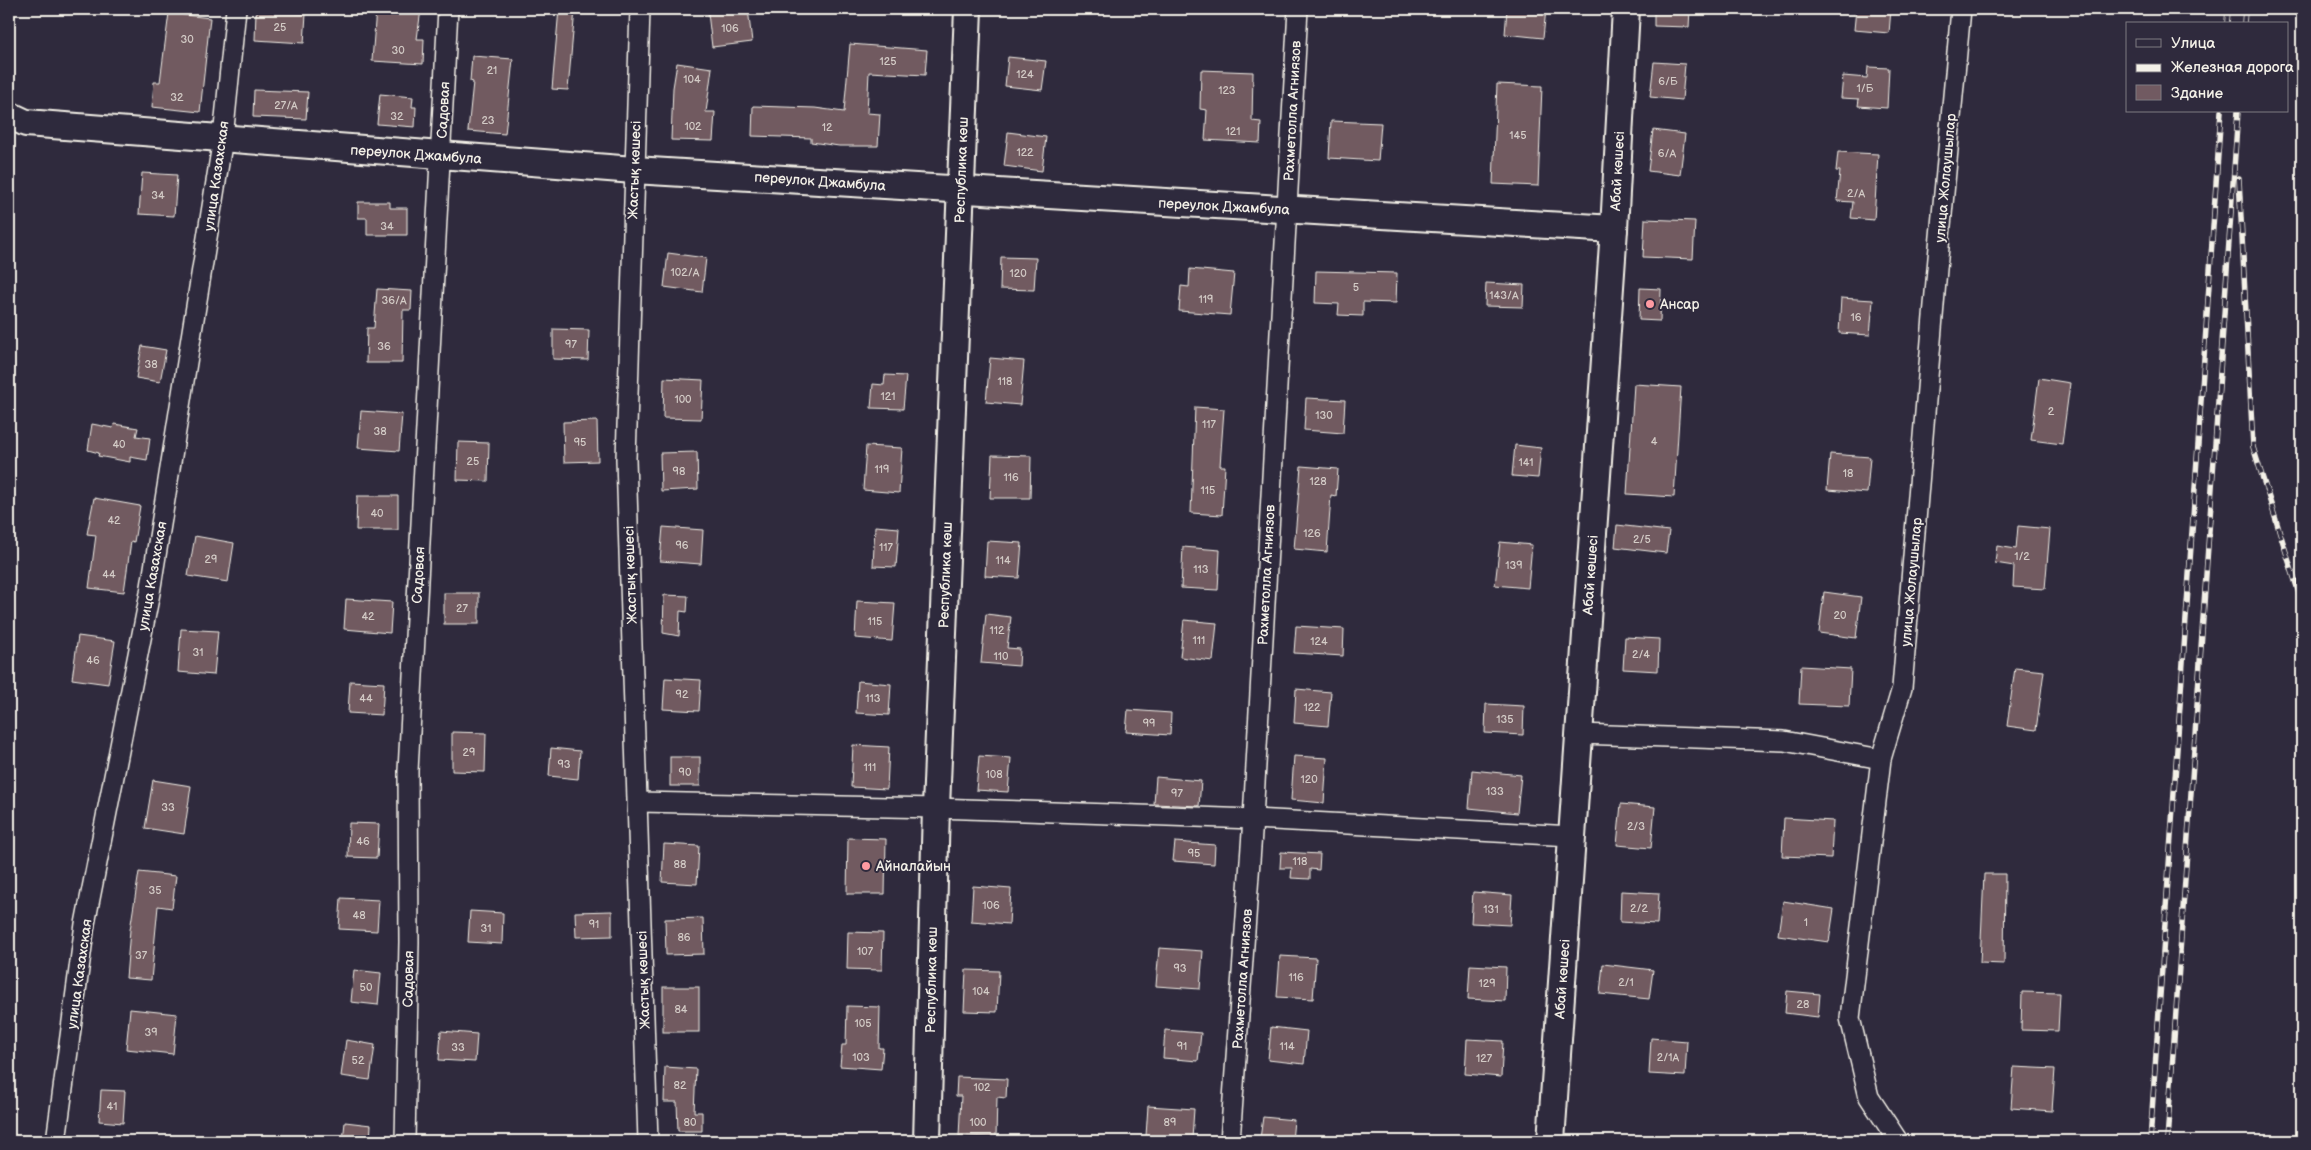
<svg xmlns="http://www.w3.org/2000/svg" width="2311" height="1150" viewBox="0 0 2311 1150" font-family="'Balsamiq Sans',sans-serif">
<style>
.building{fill:#715a61;stroke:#f4f1e8}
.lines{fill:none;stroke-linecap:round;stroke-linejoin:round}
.street-casing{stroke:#f4f1e8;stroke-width:22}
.secondary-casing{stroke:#f4f1e8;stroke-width:30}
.street{stroke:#2f2a3d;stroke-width:19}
.secondary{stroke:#2f2a3d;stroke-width:26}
.rail-casing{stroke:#f4f1e8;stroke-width:5.5}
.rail{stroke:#2f2a3d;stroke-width:4;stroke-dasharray:11;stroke-linecap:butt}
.poi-dot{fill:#ff9aa2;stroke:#2f2a3d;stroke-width:2}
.labels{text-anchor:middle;stroke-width:4;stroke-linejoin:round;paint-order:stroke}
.number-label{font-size:11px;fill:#d3cbc6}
.street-label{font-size:14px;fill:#f4f1e8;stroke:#2f2a3d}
.poi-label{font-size:14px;fill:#f4f1e8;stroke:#2f2a3d;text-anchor:start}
</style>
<rect width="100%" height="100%" fill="#2f2a3d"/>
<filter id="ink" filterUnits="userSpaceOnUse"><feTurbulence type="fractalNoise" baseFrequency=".02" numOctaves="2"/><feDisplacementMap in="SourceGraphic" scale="10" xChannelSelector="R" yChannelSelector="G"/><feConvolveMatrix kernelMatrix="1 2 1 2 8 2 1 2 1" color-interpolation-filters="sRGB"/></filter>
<g filter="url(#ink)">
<g class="building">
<polygon points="376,9 421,9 417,39 424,39 423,64 372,61"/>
<polygon points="559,9 575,9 568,90 552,89"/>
<polygon points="748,9 752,42 712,47 708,13"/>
<polygon points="1507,9 1546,9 1543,38 1505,34"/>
<polygon points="1654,9 1690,9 1689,27 1654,26"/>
<polygon points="1856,9 1891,9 1889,33 1854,30"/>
<polygon points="256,12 306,14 304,43 255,40"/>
<polygon points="169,13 210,18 200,112 152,107 154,82 160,82"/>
<polygon points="850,44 927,50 925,75 869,72 867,113 880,114 878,146 839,146 811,142 811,138 752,136 753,106 815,108 844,112"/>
<polygon points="472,56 513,59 505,134 468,131 473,82 470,81"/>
<polygon points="1008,57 1046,61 1042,90 1005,86"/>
<polygon points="1654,62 1685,64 1682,100 1650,97"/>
<polygon points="677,63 712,68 706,112 715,112 713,141 671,140 673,88"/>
<polygon points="1868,67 1889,68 1887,108 1858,106 1859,99 1841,98 1843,76 1867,78"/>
<polygon points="1201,70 1253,72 1252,121 1261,122 1260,143 1205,140 1207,110 1200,109"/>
<polygon points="1497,84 1542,86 1538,186 1493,184"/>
<polygon points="254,90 308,92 306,119 253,117"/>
<polygon points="380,94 413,97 412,107 416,107 415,127 377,124"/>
<polygon points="1331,121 1381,123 1378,161 1329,158"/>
<polygon points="1653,130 1685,134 1680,175 1648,171"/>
<polygon points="1008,132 1046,137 1042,171 1004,166"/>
<polygon points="1838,152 1878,154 1874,220 1851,218 1853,202 1837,201 1840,171 1836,171"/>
<polygon points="142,173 177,175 174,216 139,214"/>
<polygon points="358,202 390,202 390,208 407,208 407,235 367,235 367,218 358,218"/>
<polygon points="1645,219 1695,221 1693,259 1643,257"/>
<polygon points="668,253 706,258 702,292 664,287"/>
<polygon points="1001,257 1036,258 1034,290 1000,289"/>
<polygon points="1190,269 1234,273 1230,315 1179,311 1181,286 1189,287"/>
<polygon points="1316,271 1397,273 1396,303 1363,302 1363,316 1338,315 1339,304 1315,303"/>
<polygon points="1486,283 1524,285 1523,307 1485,306"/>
<polygon points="1640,288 1661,289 1660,321 1639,320"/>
<polygon points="377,289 412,291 411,310 403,310 402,363 366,363 367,328 374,328"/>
<polygon points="1841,298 1873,300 1870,335 1839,333"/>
<polygon points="553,329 589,330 588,360 553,359"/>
<polygon points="142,346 166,350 160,382 136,378"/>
<polygon points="990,358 1024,361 1020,405 986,402"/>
<polygon points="885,375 906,376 903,409 871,408 873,384 884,385"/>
<polygon points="664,378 703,380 701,419 663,418"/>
<polygon points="2039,378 2070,383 2062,444 2031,440"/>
<polygon points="1634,384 1681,387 1674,497 1627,494"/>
<polygon points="1306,398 1345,400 1343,433 1304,430"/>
<polygon points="1195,407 1224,409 1220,466 1225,466 1222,515 1191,513"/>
<polygon points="361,411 402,414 399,451 358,448"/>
<polygon points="597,421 598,461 564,462 563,422"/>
<polygon points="92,424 113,428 114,424 138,428 136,436 150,438 147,460 130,457 130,462 98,456 99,453 88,450"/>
<polygon points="458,442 489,443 488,481 457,480"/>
<polygon points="1515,445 1541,448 1538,478 1512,476"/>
<polygon points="866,446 902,448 899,493 863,490"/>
<polygon points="697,452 698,489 661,491 660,453"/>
<polygon points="1830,454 1870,457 1867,493 1827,490"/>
<polygon points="992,455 1031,456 1030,498 990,498"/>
<polygon points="1301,466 1338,469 1336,496 1331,495 1327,552 1294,549"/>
<polygon points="357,496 398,496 398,530 356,530"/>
<polygon points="94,498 140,506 134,542 131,541 124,592 89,588 96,535 87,534"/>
<polygon points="1617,525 1669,531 1666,553 1615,547"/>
<polygon points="875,526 899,528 896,567 873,566"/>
<polygon points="2018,526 2050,529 2045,589 2013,587 2014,566 1995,563 1997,546 2016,549"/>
<polygon points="663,527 703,530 701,564 660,561"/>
<polygon points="195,536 234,543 228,582 188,576"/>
<polygon points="987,541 1022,543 1019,578 985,576"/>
<polygon points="1500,542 1532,545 1528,588 1495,585"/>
<polygon points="1183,547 1220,550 1218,590 1181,588"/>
<polygon points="1824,592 1861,597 1856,638 1819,633"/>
<rect x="444" y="593" width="35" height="31"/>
<polygon points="664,595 688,596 687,612 680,611 679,636 663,633"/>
<polygon points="346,599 392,602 390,633 344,629"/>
<polygon points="857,601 895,603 892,641 855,638"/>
<polygon points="986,614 1011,617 1007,648 1020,649 1019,666 981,663"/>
<polygon points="1184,620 1217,623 1213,661 1180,657"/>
<polygon points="1296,626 1344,629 1343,656 1294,653"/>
<polygon points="181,629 218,631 214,675 178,672"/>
<polygon points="78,636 115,641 108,684 72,679"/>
<polygon points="1625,637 1659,639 1658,671 1623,669"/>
<polygon points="1801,666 1851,669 1849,706 1799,704"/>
<polygon points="2015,668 2044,671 2036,730 2007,726"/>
<polygon points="665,678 701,680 699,711 663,709"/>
<polygon points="350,681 384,683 382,715 348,713"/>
<polygon points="858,681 891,684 889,715 856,713"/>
<polygon points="1296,689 1331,692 1328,726 1294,723"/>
<polygon points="1486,704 1524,706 1523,735 1485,733"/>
<polygon points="1128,710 1171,713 1170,735 1126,732"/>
<polygon points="452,732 486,733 485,772 452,771"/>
<polygon points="853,745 889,747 887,789 851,787"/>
<polygon points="551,748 580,751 578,779 549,776"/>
<polygon points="979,756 1011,758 1008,792 976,790"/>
<polygon points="1294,756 1327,758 1324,803 1291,800"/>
<rect x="670" y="757" width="30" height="29"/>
<polygon points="1472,770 1521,775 1517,813 1469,808"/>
<polygon points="1156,777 1201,781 1199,806 1154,804"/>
<polygon points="153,780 191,786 184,834 145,828"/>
<polygon points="1621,804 1655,807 1651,848 1617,845"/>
<polygon points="1784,818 1833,821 1831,858 1782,856"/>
<polygon points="349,823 379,824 377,858 348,857"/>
<polygon points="848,838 886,839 885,894 847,894"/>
<polygon points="1175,842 1215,845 1214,864 1173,861"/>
<polygon points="664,844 699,846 697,884 662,882"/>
<polygon points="1281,852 1320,854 1319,870 1310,869 1310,879 1291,878 1292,868 1280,868"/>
<polygon points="139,872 176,876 172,908 158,906 151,980 126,978 130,930"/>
<polygon points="1984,874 2005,874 2004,964 1980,963"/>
<polygon points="973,886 1011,889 1009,924 971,921"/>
<polygon points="1621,891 1659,893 1657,924 1620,922"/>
<polygon points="1473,892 1512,895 1510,925 1471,923"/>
<polygon points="341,898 379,900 377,931 339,929"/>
<polygon points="1783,901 1834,909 1829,942 1778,935"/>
<polygon points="470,911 503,913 502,944 468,942"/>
<polygon points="612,911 612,936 576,937 575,912"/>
<polygon points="703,918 704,954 666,955 665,919"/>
<polygon points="848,932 883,933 882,970 847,969"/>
<polygon points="1159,948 1203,951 1200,989 1156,986"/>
<polygon points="1280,956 1316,958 1313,999 1277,997"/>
<polygon points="1603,964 1653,970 1649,999 1600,994"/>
<polygon points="1470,965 1506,967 1505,1001 1468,999"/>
<polygon points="354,970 381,973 378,1005 351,1002"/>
<polygon points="966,970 999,971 997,1012 964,1011"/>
<rect x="663" y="987" width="36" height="45"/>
<polygon points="1787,991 1820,994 1818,1017 1785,1013"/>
<polygon points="2022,992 2060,993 2058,1031 2021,1030"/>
<polygon points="847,1006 880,1007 879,1048 883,1048 881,1069 840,1066 842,1045 846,1045"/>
<polygon points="130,1009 177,1014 173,1054 126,1049"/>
<polygon points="1271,1027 1307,1031 1304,1064 1268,1060"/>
<polygon points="1165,1030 1201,1033 1198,1061 1163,1058"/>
<polygon points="441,1031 477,1034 475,1062 439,1060"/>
<polygon points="1651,1038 1687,1041 1685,1076 1649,1074"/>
<polygon points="1467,1039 1503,1041 1501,1077 1465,1074"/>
<polygon points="346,1040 375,1045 370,1080 341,1076"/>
<polygon points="665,1067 696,1069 694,1112 702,1112 702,1131 678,1131 677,1102 664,1102"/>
<polygon points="2014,1067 2055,1069 2052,1111 2011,1108"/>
<polygon points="957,1077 1007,1079 1006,1098 997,1097 996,1137 959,1136 961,1096 956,1096"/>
<polygon points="101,1090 125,1091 123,1123 99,1121"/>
<polygon points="1148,1106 1194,1109 1192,1139 1146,1136"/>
<polygon points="1263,1117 1294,1120 1292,1141 1260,1139"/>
<polygon points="345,1122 371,1125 370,1141 343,1141"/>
</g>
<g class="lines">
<g class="street-casing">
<g id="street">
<polyline points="640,9 626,459 648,1141"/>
<polyline points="1579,734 1784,741 1881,759"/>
<polyline points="639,802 936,808 1253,819 1572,836"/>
<polyline points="56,1141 85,924 150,593 223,138 236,9"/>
<polyline points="405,1141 409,942 408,771 448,9"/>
<polyline points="1230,1141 1253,819 1298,9"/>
<polyline points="1898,1141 1869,1097 1850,1018 1881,759 1902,688 1937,269 1961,9"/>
</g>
</g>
<g class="secondary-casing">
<g id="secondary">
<polyline points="9,115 26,123 634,170 1614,229"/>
<polyline points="927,1141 936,808 968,9"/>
<polyline points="1551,1141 1614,229 1626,9"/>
</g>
</g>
<use href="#street" class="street"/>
<use href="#secondary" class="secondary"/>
<g class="rail-casing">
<g id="rail">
<polyline points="2227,24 2228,9"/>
<polyline points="2244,24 2245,9"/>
<polyline points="2239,179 2253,447 2302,603"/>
<polyline points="2150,1141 2221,111"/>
<polyline points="2167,1141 2238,111"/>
</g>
</g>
<use href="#rail" class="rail"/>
</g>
</g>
<g class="poi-dot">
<circle cx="1650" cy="304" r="5"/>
<circle cx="866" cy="866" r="5"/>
</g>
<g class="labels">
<g class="number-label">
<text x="280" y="31">25</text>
<text x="730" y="32">106</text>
<text x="187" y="43">30</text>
<text x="398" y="54">30</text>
<text x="888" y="65">125</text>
<text x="492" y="74">21</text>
<text x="1025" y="78">124</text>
<text x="692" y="83">104</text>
<text x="1668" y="85">6/Б</text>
<text x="1865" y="92">1/Б</text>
<text x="1227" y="94">123</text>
<text x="177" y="101">32</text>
<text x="286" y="109">27/А</text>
<text x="397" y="120">32</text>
<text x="488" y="124">23</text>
<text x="693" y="130">102</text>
<text x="827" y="131">12</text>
<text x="1233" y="135">121</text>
<text x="1518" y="139">145</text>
<text x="1025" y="156">122</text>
<text x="1667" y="157">6/А</text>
<text x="1856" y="197">2/А</text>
<text x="158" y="199">34</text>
<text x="387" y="230">34</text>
<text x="685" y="276">102/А</text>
<text x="1018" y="277">120</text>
<text x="1356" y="291">5</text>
<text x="1504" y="299">143/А</text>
<text x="1206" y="303">119</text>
<text x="394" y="304">36/А</text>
<text x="1856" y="321">16</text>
<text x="571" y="348">97</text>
<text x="384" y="350">36</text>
<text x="151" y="368">38</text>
<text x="1005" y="385">118</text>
<text x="888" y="400">121</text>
<text x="683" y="403">100</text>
<text x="2051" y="415">2</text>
<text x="1324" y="419">130</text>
<text x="1209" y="428">117</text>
<text x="380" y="435">38</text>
<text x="1654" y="445">4</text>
<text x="580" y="446">95</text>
<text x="119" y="448">40</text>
<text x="473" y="465">25</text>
<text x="1526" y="466">141</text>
<text x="882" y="473">119</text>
<text x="679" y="475">98</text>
<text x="1848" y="477">18</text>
<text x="1011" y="481">116</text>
<text x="1318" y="485">128</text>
<text x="1208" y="494">115</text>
<text x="377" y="517">40</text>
<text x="114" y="524">42</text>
<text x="1312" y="537">126</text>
<text x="1642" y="543">2/5</text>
<text x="682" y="549">96</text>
<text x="886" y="551">117</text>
<text x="2022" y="560">1/2</text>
<text x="211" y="563">29</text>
<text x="1003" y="564">114</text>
<text x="1514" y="569">139</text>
<text x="1201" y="573">113</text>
<text x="109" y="578">44</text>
<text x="462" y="612">27</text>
<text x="1840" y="619">20</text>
<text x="368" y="620">42</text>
<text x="875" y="625">115</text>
<text x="997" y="634">112</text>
<text x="1199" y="644">111</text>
<text x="1319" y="645">124</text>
<text x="198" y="656">31</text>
<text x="1641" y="658">2/4</text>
<text x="1001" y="660">110</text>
<text x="93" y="664">46</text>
<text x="682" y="698">92</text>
<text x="366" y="702">44</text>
<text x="873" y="702">113</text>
<text x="1312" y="711">122</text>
<text x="1505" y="723">135</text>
<text x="1149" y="727">99</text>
<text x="469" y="756">29</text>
<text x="564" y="768">93</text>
<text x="870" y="771">111</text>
<text x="685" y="776">90</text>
<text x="994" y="778">108</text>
<text x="1309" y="783">120</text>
<text x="1495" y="795">133</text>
<text x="1177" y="797">97</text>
<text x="168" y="811">33</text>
<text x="1636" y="830">2/3</text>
<text x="363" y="845">46</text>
<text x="1194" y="857">95</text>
<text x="1300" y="865">118</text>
<text x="680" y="868">88</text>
<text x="155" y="894">35</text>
<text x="991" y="909">106</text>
<text x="1639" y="912">2/2</text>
<text x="1491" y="913">131</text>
<text x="359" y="919">48</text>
<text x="1806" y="926">1</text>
<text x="594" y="928">91</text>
<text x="486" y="932">31</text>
<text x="684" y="941">86</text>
<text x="865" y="955">107</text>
<text x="141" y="959">37</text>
<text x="1180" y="972">93</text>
<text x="1296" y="981">116</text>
<text x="1626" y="986">2/1</text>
<text x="1487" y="987">129</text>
<text x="366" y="991">50</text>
<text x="981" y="995">104</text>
<text x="1803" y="1008">28</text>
<text x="681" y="1013">84</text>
<text x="863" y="1027">105</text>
<text x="151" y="1036">39</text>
<text x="1182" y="1050">91</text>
<text x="1287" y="1050">114</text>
<text x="458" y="1051">33</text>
<text x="861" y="1061">103</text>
<text x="1668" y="1061">2/1А</text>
<text x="1484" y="1062">127</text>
<text x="358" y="1064">52</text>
<text x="680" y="1089">82</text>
<text x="982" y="1091">102</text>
<text x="112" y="1110">41</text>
<text x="690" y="1126">80</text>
<text x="978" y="1126">100</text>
<text x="1170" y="1126">89</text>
</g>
<g class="street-label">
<text transform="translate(443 110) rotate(-87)" y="5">Садовая</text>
<text transform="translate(1292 111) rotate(-87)" y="5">Рахметолла Агниязов</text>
<text transform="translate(416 154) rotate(4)" y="5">переулок Джамбула</text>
<text transform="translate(634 170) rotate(-88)" y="5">Жастық көшесі</text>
<text transform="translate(961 170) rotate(-88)" y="5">Республика көш</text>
<text transform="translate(1617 171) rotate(-87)" y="5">Абай көшесі</text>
<text transform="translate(216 176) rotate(-82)" y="5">улица Казахская</text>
<text transform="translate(1945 178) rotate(-85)" y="5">улица Жолаушылар</text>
<text transform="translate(820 181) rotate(4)" y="5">переулок Джамбула</text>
<text transform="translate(1224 206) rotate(3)" y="5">переулок Джамбула</text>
<text transform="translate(418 575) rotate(-87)" y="5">Садовая</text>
<text transform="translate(630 575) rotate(-92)" y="5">Жастық көшесі</text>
<text transform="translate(945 575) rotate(-88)" y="5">Республика көш</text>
<text transform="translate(1266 575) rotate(-87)" y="5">Рахметолла Агниязов</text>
<text transform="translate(1590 575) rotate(-86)" y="5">Абай көшесі</text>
<text transform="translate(152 576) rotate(-80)" y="5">улица Казахская</text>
<text transform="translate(1911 582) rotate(-85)" y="5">улица Жолаушылар</text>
<text transform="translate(79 974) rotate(-82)" y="5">улица Казахская</text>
<text transform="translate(408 979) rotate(-89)" y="5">Садовая</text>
<text transform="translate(1242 979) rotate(-86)" y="5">Рахметолла Агниязов</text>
<text transform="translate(1562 979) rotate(-86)" y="5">Абай көшесі</text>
<text transform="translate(643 980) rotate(-92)" y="5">Жастық көшесі</text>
<text transform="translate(931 980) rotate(-89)" y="5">Республика көш</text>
</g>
<g class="poi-label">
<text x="1660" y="309">Ансар</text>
<text x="876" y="871">Айналайын</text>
</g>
</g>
<rect width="2311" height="1150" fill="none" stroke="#2f2a3d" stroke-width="30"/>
<rect x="15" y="15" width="2281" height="1120" fill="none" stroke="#f4f1e8" stroke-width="2" filter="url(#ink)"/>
<rect x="2126" y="22" width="162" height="90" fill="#2f2a3d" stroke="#7e7a81"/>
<rect x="2136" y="39" width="25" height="8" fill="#2f2a3d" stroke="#7e7a81"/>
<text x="2171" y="48" font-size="15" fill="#f4f1e8">Улица</text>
<rect x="2136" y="64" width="25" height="8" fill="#f4f1e8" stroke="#7e7a81"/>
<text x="2171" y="72" font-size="15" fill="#f4f1e8">Железная дорога</text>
<rect x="2136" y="85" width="25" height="15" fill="#715a61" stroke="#7e7a81"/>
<text x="2171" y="98" font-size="15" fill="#f4f1e8">Здание</text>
</svg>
